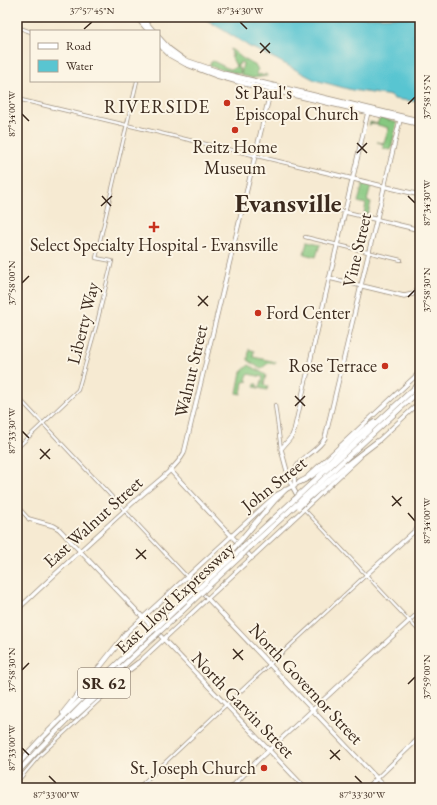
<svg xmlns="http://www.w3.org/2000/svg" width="437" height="805" viewBox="0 0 437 805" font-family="'EB Garamond',serif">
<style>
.green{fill:#86c880;stroke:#60794f}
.water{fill:#59c5d1;stroke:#4a7878}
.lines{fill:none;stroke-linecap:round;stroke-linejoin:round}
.minor-casing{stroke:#988a78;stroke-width:4}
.major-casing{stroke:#988a78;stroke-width:5}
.highway-casing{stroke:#988a78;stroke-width:6}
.minor{stroke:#fff;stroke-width:2.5}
.major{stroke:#fff;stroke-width:3.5}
.highway{stroke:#fff;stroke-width:4.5}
.highway-bridge-casing{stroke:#988a78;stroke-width:6;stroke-linecap:butt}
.highway-bridge{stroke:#fff;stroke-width:4.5}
.ticks{fill:none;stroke:#3b2a1e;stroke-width:1.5}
.poi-dot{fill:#c8321e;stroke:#fcf5e5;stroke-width:1.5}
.labels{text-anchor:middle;stroke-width:4;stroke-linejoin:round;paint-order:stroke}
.shield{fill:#fcf5e5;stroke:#75675a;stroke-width:1}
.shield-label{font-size:17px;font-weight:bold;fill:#3b2a1e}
.poi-label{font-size:18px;fill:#3b2a1e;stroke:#fcf5e5;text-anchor:start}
.street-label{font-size:18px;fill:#3b2a1e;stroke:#fcf5e5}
.neighbourhood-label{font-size:19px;letter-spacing:1px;fill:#3b2a1e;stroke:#fcf5e5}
.town-label{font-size:26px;font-weight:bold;fill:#3b2a1e;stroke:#fcf5e5}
.neatline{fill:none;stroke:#3b2a1e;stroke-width:1.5}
.ticks-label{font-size:10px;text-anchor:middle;fill:#3b2a1e}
</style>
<rect width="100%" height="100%" fill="#fcf5e5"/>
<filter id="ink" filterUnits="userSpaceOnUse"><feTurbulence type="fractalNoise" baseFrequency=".025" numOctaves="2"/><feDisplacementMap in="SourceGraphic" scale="8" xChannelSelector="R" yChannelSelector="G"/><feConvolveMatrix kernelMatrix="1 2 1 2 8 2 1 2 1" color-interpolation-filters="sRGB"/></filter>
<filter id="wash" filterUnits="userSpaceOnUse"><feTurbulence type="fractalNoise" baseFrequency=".012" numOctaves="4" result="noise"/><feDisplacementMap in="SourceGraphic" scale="16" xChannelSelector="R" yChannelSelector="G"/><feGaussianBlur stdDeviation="0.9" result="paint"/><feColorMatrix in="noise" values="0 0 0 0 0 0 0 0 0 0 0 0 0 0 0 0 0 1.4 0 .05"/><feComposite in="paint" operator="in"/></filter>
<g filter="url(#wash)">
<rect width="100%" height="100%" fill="#f6ead2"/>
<g class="green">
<path d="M231,49l11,9 14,8 2,4 -2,2 1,3h2l2,-1 2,2 2,-2 2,1v1l-15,2 -11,-3 2,-12 -3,-1 -1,3 -3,1 3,2 2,4 -2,2 -20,-5 -9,-3v-3l3,-2 16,8c3,0 5,0 7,-3l-5,-10h2l1,-1 -3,-1 1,-2 -2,-2z"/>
<polygon points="380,117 397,123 391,150 383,148 384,144 377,142 384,143 389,128 371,123 370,125 369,125 370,122 377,124"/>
<polygon points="363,184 371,186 367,201 371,202 368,214 364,213 366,204 358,202"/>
<polygon points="307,241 320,244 316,257 304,254"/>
<path d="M249,349l5,2 -1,6 23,5 -1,2c-11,-3 -8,4 -16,4l-11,-8z"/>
<polygon points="249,365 266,375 264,385 268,386 267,390 254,387 255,384 257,384 257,387 260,387 263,377 248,374 246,380 248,381 243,382 241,394 237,393 241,372"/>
</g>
<polygon class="water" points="202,17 420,17 420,102 394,99 392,96 352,90 315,80 270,56 248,46 244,43"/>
</g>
<g filter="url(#ink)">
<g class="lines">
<g class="minor-casing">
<g id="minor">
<polyline points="17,27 31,32"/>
<polyline points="17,99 320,171"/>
<polyline points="312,204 345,212"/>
<polyline points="305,237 401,260"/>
<polyline points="17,396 207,598"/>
<polyline points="275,405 281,449"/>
<polyline points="17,448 78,390 96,327 112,261 96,258 137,81"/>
<polyline points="17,506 29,519"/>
<polyline points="304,509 420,632"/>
<polyline points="409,621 420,611"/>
<polyline points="17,782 39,756 125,676"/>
<polyline points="138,788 227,704 366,575"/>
</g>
</g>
<g class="major-casing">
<g id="major">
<polyline points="320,171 420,195"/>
<polyline points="345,212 420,230"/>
<polyline points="329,278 404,296 413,294 420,288"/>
<polyline points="377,442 420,402"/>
<polyline points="170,470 252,558"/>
<polyline points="308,476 420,372"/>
<path d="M295,486c-6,-29 20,-29 30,-48l75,-318"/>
<polyline points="298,497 290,482 281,449 292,436 294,431 368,112"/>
<polyline points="29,519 54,526 59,529 305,788"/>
<polyline points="366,575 420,526"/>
<polyline points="207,598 386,788"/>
<path d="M17,610c39,-37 79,-74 119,-110 14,-13 39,-30 48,-47l87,-364"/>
<polyline points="126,633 276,495 302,481"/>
<polyline points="138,663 360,457"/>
<polyline points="231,788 257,761 409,621"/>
<polyline points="367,788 420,737"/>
</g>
</g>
<g class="highway-casing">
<g id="highway">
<polyline points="137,17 149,31"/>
<polyline points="141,17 153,31"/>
<polyline points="159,38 169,49 184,60 225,74 420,121"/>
<polyline points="159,44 170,55 186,64 215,75 247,84 420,124"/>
<path d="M300,482c30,-13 47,-44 75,-60"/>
<polyline points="300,494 420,383"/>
<polyline points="302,499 420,390"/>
<polyline points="304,502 344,467 378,441"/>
<polyline points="240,541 274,501 285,490"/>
<polyline points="245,545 295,499"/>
<polyline points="248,549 297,504"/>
<polyline points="218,566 236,545"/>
<polyline points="200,587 240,550"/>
<polyline points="203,591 244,553"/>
<polyline points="156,628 177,608"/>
<polyline points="159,632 181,612"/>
<polyline points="63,713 122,639 126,633"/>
<polyline points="73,718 113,682 138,663"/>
<polyline points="17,765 40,740 101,679 151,632"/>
<polyline points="17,773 38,750 95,692 155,636"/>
</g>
</g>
<use href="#minor" class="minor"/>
<use href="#major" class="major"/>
<use href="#highway" class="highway"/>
<g class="highway-bridge-casing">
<g id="highway-bridge">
<polyline points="295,499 300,494"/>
<polyline points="297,504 302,499"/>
<polyline points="299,507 304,502"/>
<polyline points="236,545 240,541"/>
<polyline points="240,550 245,545"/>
<polyline points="244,553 248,549"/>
<polyline points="177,608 200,587"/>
<polyline points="181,612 203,591"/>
<polyline points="151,632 156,628"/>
<polyline points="155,636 159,632"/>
</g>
</g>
<use href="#highway-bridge" class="highway-bridge"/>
</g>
</g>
<path class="ticks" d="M240,22l7,7M84,29l8,-7M260,43l10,10M260,53l10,-10M408,104l7,-7M22,114l7,7M357,143l10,10M357,153l10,-10M102,196l9,10M408,196l7,7M101,206l11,-10M22,283l7,-7M198,296l10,10M408,297l7,-7M198,306l10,-10M295,396l10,10M295,406l10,-10M22,431l7,7M40,449l10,10M40,459l10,-10M392,496l9,10M392,506l10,-9M408,513l7,8M136,549l10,10M136,559l10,-9M233,649l10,11M233,659l10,-9M22,670l7,-7M408,684l7,-7M22,748l7,7M330,750l10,10M330,759l10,-9M49,776l7,7M355,776l7,7"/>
<g class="poi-dot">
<circle cx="227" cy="103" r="4"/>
<circle cx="235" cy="130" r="4"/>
<path d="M152 221h4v4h4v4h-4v4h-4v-4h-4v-4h4z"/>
<circle cx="258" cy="313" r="4"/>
<circle cx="385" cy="366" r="4"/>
<circle cx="264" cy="768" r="4"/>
</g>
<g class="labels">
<rect class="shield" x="78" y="668" width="52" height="30" rx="3"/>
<g class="shield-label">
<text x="104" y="689">SR 62</text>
</g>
<g class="poi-label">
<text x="235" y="99">St Paul's<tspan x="235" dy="21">Episcopal Church</tspan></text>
<text x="235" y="153" text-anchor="middle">Reitz Home<tspan x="235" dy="21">Museum</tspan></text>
<text x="154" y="251" text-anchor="middle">Select Specialty Hospital - Evansville</text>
<text x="266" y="319">Ford Center</text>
<text x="377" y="372" text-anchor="end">Rose Terrace</text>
<text x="256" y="774" text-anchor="end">St. Joseph Church</text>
</g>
<g class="street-label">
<text transform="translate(357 250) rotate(-77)" y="6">Vine Street</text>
<text transform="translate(83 323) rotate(-76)" y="6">Liberty Way</text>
<text transform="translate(191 371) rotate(-77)" y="6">Walnut Street</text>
<text transform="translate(274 484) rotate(-38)" y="6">John Street</text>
<text transform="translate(93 522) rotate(-42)" y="6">East Walnut Street</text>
<text transform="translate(175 598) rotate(-43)" y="6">East Lloyd Expressway</text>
<text transform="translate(306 684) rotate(47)" y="6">North Governor Street</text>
<text transform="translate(243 705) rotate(46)" y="6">North Garvin Street</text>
</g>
<g class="neighbourhood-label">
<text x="157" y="113">RIVERSIDE</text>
</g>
<g class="town-label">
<text x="288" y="212">Evansville</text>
</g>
</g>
<rect width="437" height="805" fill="none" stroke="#fcf5e5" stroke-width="44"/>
<rect x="30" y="30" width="130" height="52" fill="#fcf5e5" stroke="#afa495"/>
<rect x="38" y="43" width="20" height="6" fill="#ffffff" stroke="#afa495"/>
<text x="66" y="50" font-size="12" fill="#3b2a1e">Road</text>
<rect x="38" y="60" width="20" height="12" fill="#59c5d1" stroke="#afa495"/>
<text x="66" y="70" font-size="12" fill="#3b2a1e">Water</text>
<rect x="22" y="22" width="393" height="761" class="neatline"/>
<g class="ticks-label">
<text x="92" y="14">37°57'45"N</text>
<text x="240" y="14">87°34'30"W</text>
<text transform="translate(426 97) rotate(-90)" y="4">37°58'15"N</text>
<text transform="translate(11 114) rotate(-90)" y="4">87°34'00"W</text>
<text transform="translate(426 203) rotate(-90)" y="4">87°34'30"W</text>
<text transform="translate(11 283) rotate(-90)" y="4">37°58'00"N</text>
<text transform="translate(426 290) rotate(-90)" y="4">37°58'30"N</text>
<text transform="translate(11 431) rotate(-90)" y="4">87°33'30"W</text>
<text transform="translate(426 521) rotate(-90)" y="4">87°34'00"W</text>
<text transform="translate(11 670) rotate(-90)" y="4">37°58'30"N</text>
<text transform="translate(426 677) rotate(-90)" y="4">37°59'00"N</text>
<text transform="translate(11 748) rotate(-90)" y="4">87°33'00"W</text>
<text x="56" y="798">87°33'00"W</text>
<text x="362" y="798">87°33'30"W</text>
</g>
</svg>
